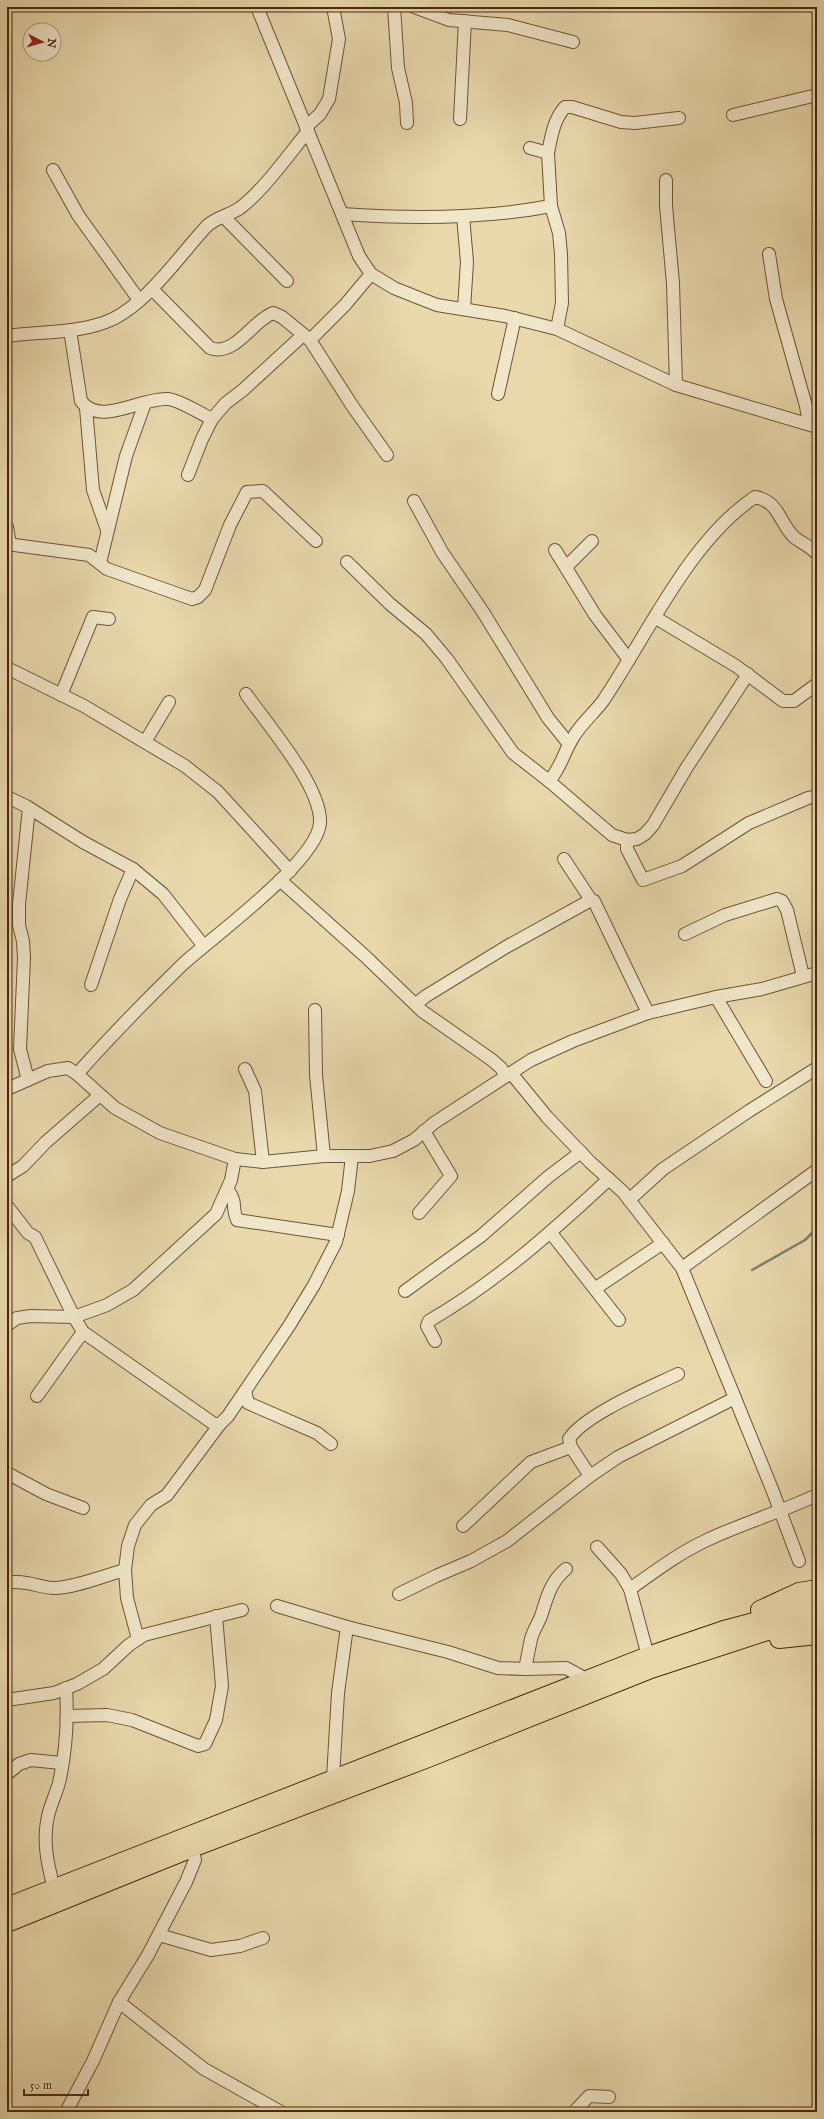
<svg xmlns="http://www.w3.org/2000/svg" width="824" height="2119" viewBox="0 0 824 2119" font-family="'IM FELL English',serif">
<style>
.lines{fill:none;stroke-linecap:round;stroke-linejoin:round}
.stream{stroke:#797e72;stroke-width:2.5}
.minor-casing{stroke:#6f5337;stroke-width:14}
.highway-casing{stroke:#472710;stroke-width:20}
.minor{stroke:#f0e6c9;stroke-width:12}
.highway{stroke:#e8d8ac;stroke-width:18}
</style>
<rect width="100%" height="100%" fill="#e8d8ac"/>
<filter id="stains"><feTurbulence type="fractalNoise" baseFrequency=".005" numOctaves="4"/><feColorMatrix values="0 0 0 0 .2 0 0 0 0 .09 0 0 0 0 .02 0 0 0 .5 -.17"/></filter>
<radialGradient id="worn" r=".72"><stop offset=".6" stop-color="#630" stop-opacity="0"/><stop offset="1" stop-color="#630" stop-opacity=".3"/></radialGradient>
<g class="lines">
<polyline class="stream" points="752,1270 805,1240 817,1228"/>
<g class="minor-casing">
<g id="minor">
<polyline points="257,7 359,256 371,274 394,288 419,298 437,305 505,316 557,329 676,385 817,427"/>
<polyline points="394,7 398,68 406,103 407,123"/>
<polyline points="414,7 449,20 508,25 573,42"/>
<polyline points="733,115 817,95"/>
<polyline points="460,119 465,21"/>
<polyline points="306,127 320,114 329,99 339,39 333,7"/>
<polyline points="530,148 548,153 551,206 559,233 561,254 562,303 557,329"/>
<path d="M548,153c3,-16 6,-34 17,-46h7l49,15 14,1 44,-5"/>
<polyline points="53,170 78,215 139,300"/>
<polyline points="666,180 666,206 673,283 676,385"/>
<path d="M342,214c69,5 141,5 209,-8"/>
<polyline points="463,216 467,262 464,309"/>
<polyline points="224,217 287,281"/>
<polyline points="769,254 776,299 806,406 809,424"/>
<polyline points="371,274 345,305 310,340 353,407 387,455"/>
<path d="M152,289l58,59c25,9 42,-27 63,-35l9,4 28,23"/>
<path d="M70,330l11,71c19,26 60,-4 87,-2 12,1 33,15 44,20"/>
<path d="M7,336c30,-4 64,-3 93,-12 42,-12 77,-66 106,-97 8,-9 24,-12 34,-19 23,-17 50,-55 68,-77"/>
<polyline points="498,394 515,318"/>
<polyline points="86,408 93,490 107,530"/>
<polyline points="188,475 202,439 212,419 226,403 243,390 303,335"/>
<polyline points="414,501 442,552 483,612 548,718 569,744"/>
<polyline points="7,527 10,545"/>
<polyline points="7,544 89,555 107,569 192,599 198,597 205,590 230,525 247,492 263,491 316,541"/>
<polyline points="555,550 595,615 629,660"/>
<polyline points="347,562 390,604 426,634 447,659 513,753 549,781 612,835 627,840 637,839 645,834 653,825 687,767 748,674"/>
<polyline points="100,563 126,456 145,403"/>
<polyline points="566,567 592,541"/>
<polyline points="656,618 736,666 783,701 794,701 817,684"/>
<polyline points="7,668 84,706 185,766 218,792 290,871"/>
<polyline points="61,695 93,617 109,619"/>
<polyline points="145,742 169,702"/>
<path d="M549,781c12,-13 15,-30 25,-45 8,-13 20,-23 29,-35 44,-65 86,-160 152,-204 24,4 25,27 39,40 7,6 15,8 23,17"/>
<polyline points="7,797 26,806 83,842 133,869 163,894 203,945"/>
<polyline points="627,840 627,849 643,880 682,866 749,823 808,798 817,796"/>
<polyline points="564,859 591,900"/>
<polyline points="280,880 366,957 422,1011 492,1060 501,1068 506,1076"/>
<polyline points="685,934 725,915 777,899 782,901 787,910 803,976"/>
<polyline points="91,985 120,899 133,869"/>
<polyline points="716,997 766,1081"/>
<polyline points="416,1004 426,996 506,947 591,900 594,901 648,1013"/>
<polyline points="315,1010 316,1075 324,1156"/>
<polyline points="245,1069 255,1091 263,1162"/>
<polyline points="511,1073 547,1117 590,1162 623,1192 682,1268 772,1489 799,1561"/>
<path d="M77,1074c34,-38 69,-74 105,-109 30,-28 135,-103 138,-142 2,-36 -53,-99 -74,-129"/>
<polyline points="28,1080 20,1049 24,958 23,941 19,925 19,904 29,808"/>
<polyline points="7,1089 48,1071 68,1068 77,1074 115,1108 160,1133 235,1159 263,1162 324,1156 370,1156 393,1151 414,1140 434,1123 531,1060 573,1041 648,1013 716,997 762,989 817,973"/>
<polyline points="7,1176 23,1166 46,1142 100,1095"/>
<path d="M228,1190c10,14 3,17 9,30l101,15"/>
<polyline points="629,1200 663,1169 749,1111 817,1068"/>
<polyline points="7,1206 28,1233 35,1237 74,1317 83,1332 214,1424 220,1424 228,1416 289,1326 314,1285 336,1242 348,1191 352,1156"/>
<polyline points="419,1213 451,1176 424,1131"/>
<polyline points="551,1233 619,1320"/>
<polyline points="682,1268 817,1170"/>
<polyline points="596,1288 663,1243"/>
<polyline points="405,1291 481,1236 548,1177 581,1152"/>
<polyline points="7,1325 17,1318 31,1316 74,1317 107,1305 133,1290 216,1214 231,1180 235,1159"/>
<path d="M435,1341l-8,-15 2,-5c67,-39 123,-89 180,-142"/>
<polyline points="245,1391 248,1403 317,1433 331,1444"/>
<polyline points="37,1396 83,1332"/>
<polyline points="7,1473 46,1494 83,1508"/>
<path d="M590,1476l-19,-29 -2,-8c15,-24 82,-52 109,-65"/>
<polyline points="463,1526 531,1462 571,1447"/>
<polyline points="597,1547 621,1574 630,1589 648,1656"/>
<path d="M7,1583c15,-4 31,4 46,5 18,1 53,-13 72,-18"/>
<path d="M630,1589c24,-17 49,-36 77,-49 36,-17 74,-28 110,-45"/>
<polyline points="399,1594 436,1576 471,1561 507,1541 590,1476 618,1457 735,1398"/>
<polyline points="277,1606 347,1627 448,1652 498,1668 525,1669 566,1668 586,1679"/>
<polyline points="138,1639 127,1598 125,1570 128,1546 135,1525 151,1505 167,1495 220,1424"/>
<path d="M525,1669c2,-10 4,-20 6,-30 2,-8 7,-15 10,-23 6,-18 9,-34 25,-47"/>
<polyline points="7,1700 54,1693 77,1684 103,1669 129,1645 144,1635 242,1610"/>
<polyline points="68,1716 107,1715 132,1720 198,1746 205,1744 216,1720 222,1686 216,1616"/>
<polyline points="7,1774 19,1764 31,1760 61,1763"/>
<polyline points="333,1778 338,1693 347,1627"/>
<path d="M54,1888c-7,-25 -12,-50 -5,-76 3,-10 7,-19 10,-29 7,-31 9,-63 7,-95"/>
<polyline points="159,1935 211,1950 240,1946 263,1938"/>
<polyline points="119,2002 204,2069 281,2112"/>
<polyline points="66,2112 93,2061 119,2002 148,1955 186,1882 195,1860 192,1848"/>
<polyline points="574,2112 589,2096 609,2097"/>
</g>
</g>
<g class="highway-casing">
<g id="highway">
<polyline points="760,1610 799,1592 817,1589"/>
<polyline points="779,1639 817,1635"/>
<polyline points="7,1907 648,1656 724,1630 817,1605"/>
<polyline points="7,1923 192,1848 428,1758 651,1669 764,1632 817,1620"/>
</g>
</g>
<use href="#minor" class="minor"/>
<use href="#highway" class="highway"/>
</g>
<rect width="824" height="2119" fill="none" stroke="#e8d8ac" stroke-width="24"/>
<rect x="8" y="8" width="808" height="2103" fill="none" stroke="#472710" stroke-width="2"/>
<rect x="12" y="12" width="800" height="2095" fill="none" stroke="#472710"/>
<g transform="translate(42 42) rotate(96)"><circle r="19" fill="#f0e6c9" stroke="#ac9a7f"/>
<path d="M0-3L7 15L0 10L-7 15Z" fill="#8f2418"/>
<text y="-6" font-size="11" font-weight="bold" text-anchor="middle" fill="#472710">N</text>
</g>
<path d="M24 2089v6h64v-6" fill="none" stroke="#472710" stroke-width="2"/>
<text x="30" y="2089" font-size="12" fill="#472710" stroke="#f0e6c9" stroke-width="3" paint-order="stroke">50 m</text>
<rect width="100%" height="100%" filter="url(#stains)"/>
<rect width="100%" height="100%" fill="url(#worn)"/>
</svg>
